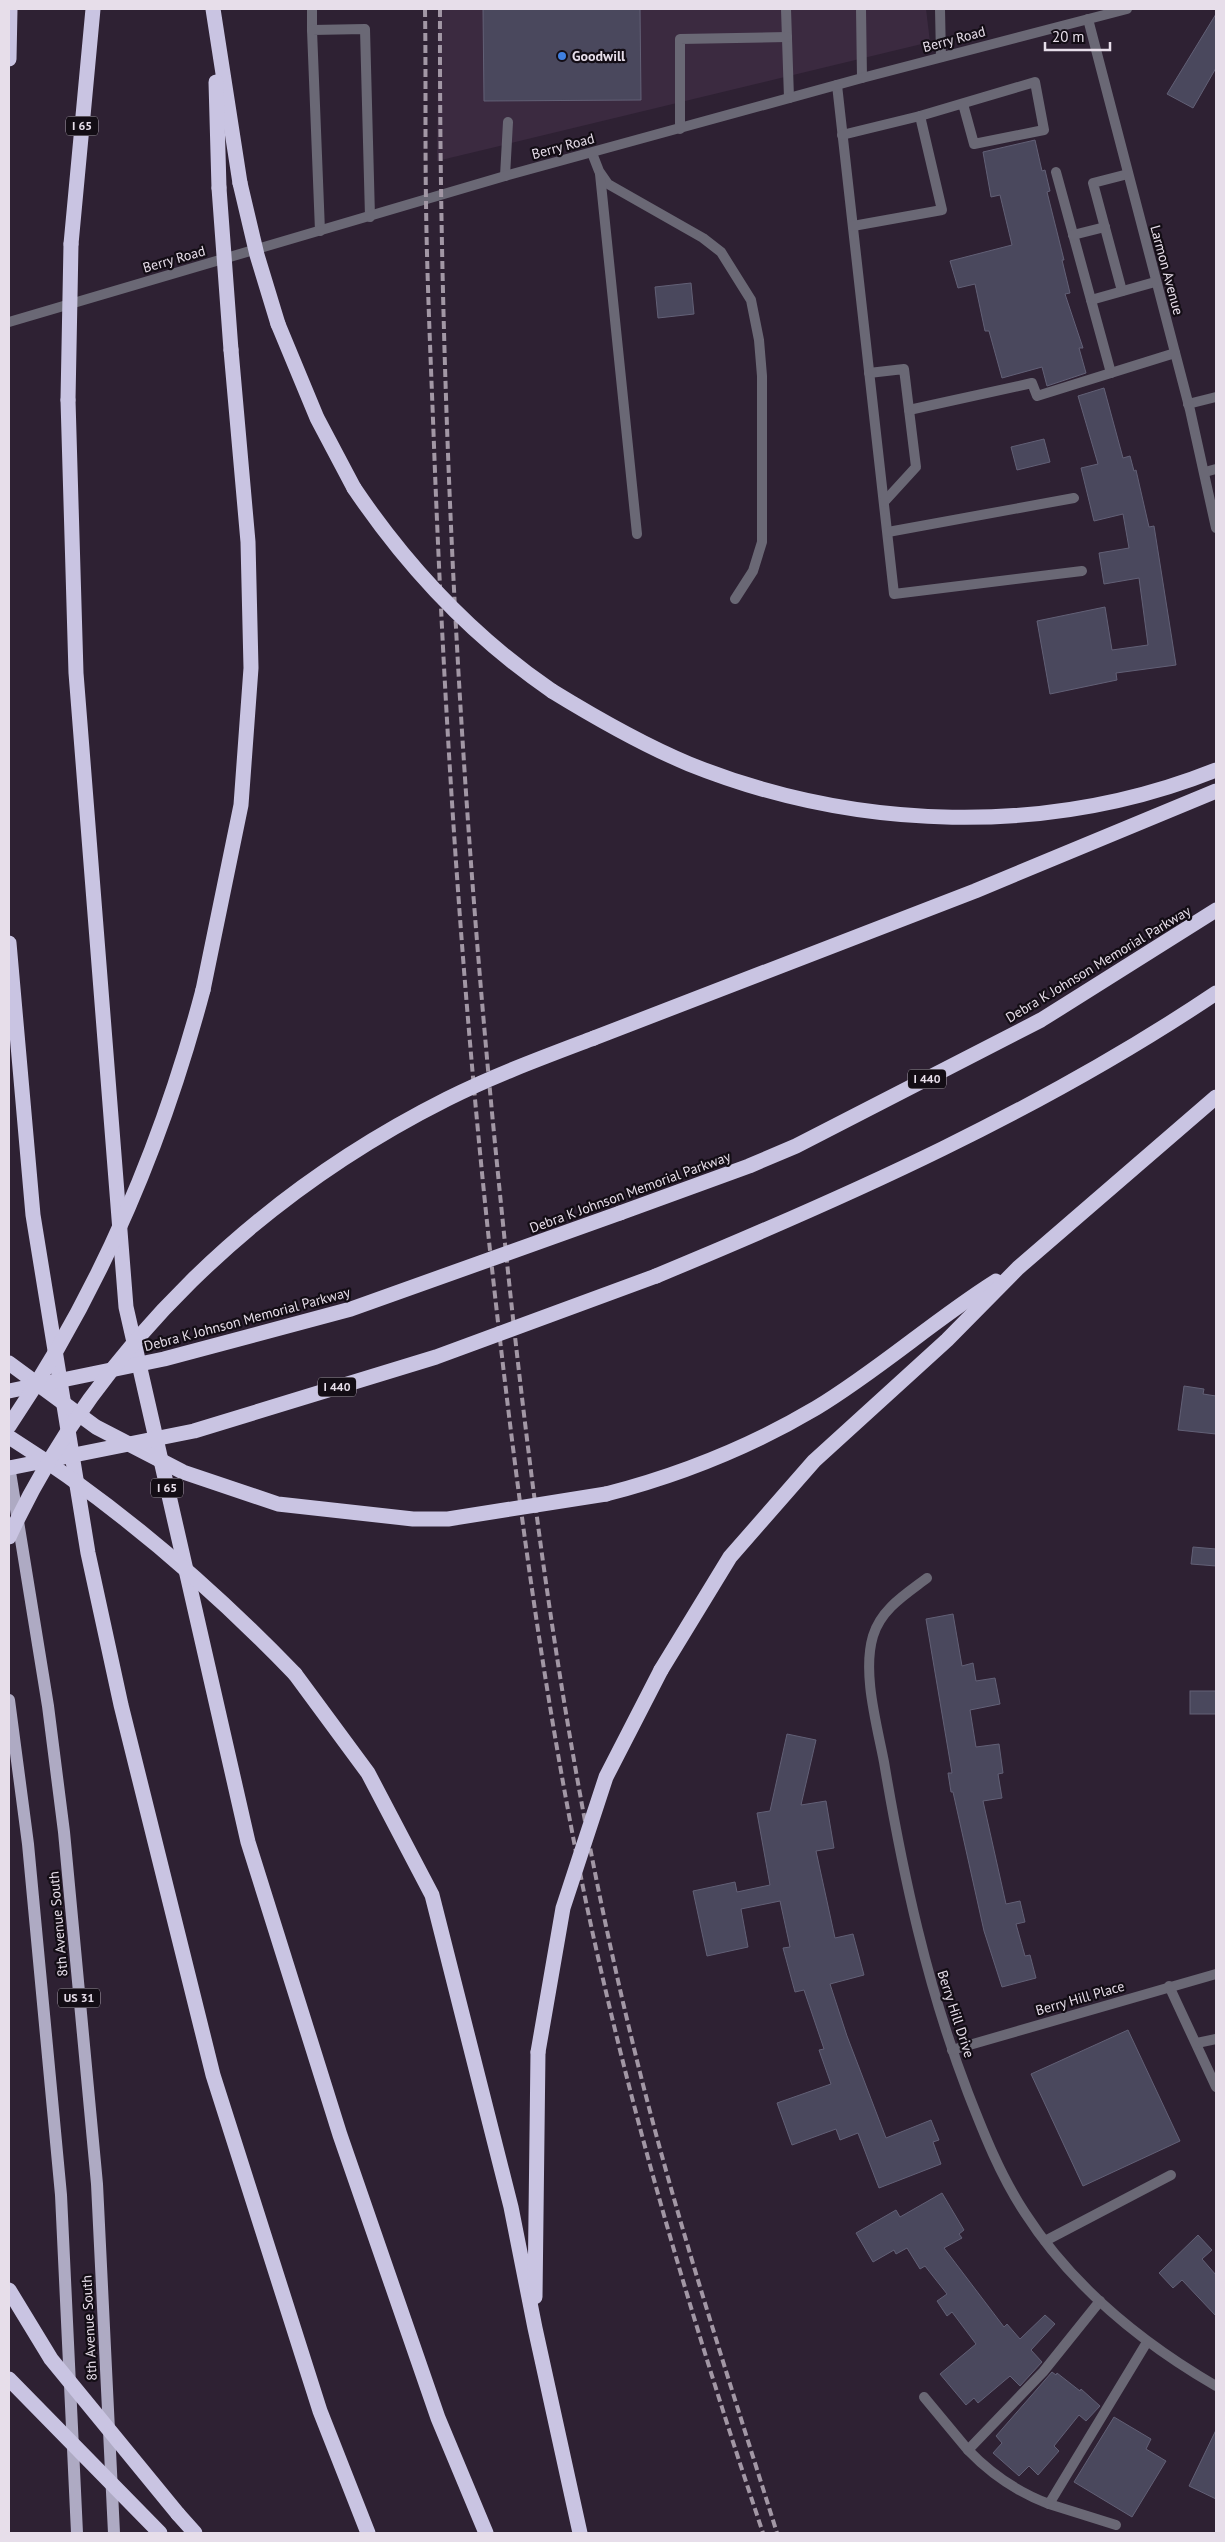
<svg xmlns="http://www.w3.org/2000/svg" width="1225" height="2542" viewBox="0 0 1225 2542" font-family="'PT Sans',sans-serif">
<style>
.built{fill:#3b2a40}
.building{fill:#4a485d;stroke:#626076}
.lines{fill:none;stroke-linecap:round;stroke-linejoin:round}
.service{stroke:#6a6875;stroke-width:10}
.minor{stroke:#6a6875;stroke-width:10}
.tertiary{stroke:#6a6875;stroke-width:10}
.primary{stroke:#aeaac3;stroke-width:12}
.motorway{stroke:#c9c4e2;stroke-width:15}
.rail{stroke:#a297a5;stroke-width:4;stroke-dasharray:8 4;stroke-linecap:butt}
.motorway-bridge{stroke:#c9c4e2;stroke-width:15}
.shop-dot{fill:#3f7fe0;stroke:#130d15;stroke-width:2}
.labels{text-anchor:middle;stroke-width:4.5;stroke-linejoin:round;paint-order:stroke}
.shield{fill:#130d15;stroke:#a79faa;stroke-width:1}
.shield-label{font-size:12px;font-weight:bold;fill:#e7deea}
.street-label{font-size:14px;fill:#e7deea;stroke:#130d15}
.poi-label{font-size:14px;font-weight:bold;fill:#e7deea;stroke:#130d15;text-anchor:start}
</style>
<rect width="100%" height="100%" fill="#2e2133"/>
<polygon class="built" points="439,9 926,9 930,42 437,161"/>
<g class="building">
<polygon points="483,9 640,9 641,100 484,101"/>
<polygon points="1216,14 1216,68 1193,108 1167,94"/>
<polygon points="1035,140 1042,171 1045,170 1050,191 1047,192 1064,260 1062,260 1070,293 1065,294 1083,348 1079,348 1086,373 1047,386 1042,367 1002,378 989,331 985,331 975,284 958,288 950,261 1012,245 1000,195 991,197 983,152"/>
<polygon points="691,283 694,314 658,318 655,287"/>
<polygon points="1104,388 1123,458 1130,456 1134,471 1136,470 1149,527 1154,526 1176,665 1116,673 1117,680 1050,694 1037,621 1105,607 1112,650 1148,645 1139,578 1104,584 1099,553 1129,548 1123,514 1094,521 1081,468 1098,464 1078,396"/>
<polygon points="1044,439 1050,462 1017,470 1011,447"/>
<polygon points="1184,1386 1204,1389 1203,1394 1216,1396 1216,1434 1178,1430"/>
<polygon points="1193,1547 1216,1549 1216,1566 1191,1564"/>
<polygon points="953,1614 962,1666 973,1663 976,1681 995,1678 1000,1704 970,1710 976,1747 999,1744 1003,1773 998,1774 1002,1798 983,1801 1006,1904 1020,1901 1025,1922 1016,1924 1025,1956 1030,1955 1036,1978 1002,1987 984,1931 953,1792 951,1792 948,1773 952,1773 926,1619"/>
<rect x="1190" y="1691" width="26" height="23"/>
<polygon points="787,1734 816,1740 801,1805 826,1801 834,1848 816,1851 835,1938 853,1934 864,1975 830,1984 847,2036 886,2138 931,2120 939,2140 933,2142 941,2164 879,2188 858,2133 840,2140 836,2129 792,2145 777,2103 831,2084 819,2050 824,2049 804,1990 795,1992 783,1948 790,1947 780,1901 741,1909 748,1947 707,1956 693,1891 735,1882 737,1892 770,1885 757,1813 770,1811"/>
<polygon points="1128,2030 1180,2141 1083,2186 1031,2074"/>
<polygon points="942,2193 964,2230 959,2234 962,2238 944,2248 1004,2327 1007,2324 1020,2339 1045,2315 1055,2324 1031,2350 1042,2362 1020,2386 1010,2376 978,2403 974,2398 966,2405 940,2374 976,2344 952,2312 947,2316 937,2301 947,2294 925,2266 920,2269 907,2248 896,2254 894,2250 873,2262 856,2233 896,2210 900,2217"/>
<polygon points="1198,2235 1212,2250 1202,2259 1216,2275 1216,2316 1182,2280 1173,2288 1159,2273"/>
<polygon points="1052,2372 1056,2375 1057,2373 1080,2391 1081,2389 1100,2406 1086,2421 1079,2415 1054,2446 1059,2451 1038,2475 1029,2466 1019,2476 993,2453 1002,2443 996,2436"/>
<polygon points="1114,2417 1151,2439 1146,2449 1166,2461 1132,2517 1074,2482"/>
<polygon points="1216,2430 1216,2499 1189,2486"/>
</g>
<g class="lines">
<g class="service">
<polyline points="786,9 789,98"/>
<polyline points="861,9 862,78"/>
<polyline points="312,30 312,9"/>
<polyline points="837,85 894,594 1082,571"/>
<polyline points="920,116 1035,82 1044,130 974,144 963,104"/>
<polyline points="680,129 680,39 787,37"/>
<polyline points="842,135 920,116 942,210 853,226"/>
<polyline points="592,153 599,171 608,184 703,238 721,252 751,300 759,340 762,376 762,542 753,571 735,599"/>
<polyline points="1056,172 1111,373"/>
<polyline points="600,174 637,534"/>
<polyline points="505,176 508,122"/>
<polyline points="320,231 312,30 365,29 370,217"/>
<polyline points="1073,235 1105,227"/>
<polyline points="1122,291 1093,183 1128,174"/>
<polyline points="1091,300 1155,282"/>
<polyline points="869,373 904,369 916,467 884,502"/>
<polyline points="1188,404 1216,397"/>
<polyline points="909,410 1032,383 1037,396 1175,353"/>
<polyline points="1205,472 1216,469"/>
<polyline points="888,532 1074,498"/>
<polyline points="1169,1986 1216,2087"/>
<polyline points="1197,2043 1216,2039"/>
<polyline points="1045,2241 1171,2175"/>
<path d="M1100,2301l-57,71 -75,78c24,25 49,42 81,54l98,-162"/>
<polyline points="924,2397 968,2450"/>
<polyline points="1049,2504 1116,2525"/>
</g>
<g class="minor">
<polyline points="940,9 941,57"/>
<polyline points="1088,19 1190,410 1216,528"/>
<path d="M927,1578c-21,16 -46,31 -54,58 -11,37 4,89 11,126 19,113 43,224 84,331 16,41 32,82 57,120 47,73 117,130 191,173"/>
<polyline points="952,2050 1216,1974"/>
</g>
<polyline class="tertiary" points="9,322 505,176 862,78 1127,9"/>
<g class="primary">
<polyline points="9,1466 48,1706 64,1832 97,2184 114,2533"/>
<polyline points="9,1700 28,1844 61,2195 77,2533"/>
</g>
<g class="motorway">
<polyline points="213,9 240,183"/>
<polyline points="9,59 10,9"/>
<polyline points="216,82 219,188"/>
<polyline points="71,244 93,9"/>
<polyline points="278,324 317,418 354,488"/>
<polyline points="68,400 76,673 126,1307 248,1842 340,2135 438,2418 486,2533"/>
<path d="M552,691c44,27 89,53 137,73 167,67 359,73 527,6"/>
<polyline points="9,943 33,1215 88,1553 121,1705 213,2075 320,2411 368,2533"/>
<polyline points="203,990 241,805 251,668 248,542 231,350"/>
<polyline points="594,1038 975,891 1216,791"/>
<polyline points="620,1213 749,1166 796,1146 1041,1020 1216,910"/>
<path d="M656,1276c193,-80 386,-166 560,-283"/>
<path d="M606,1494c74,-19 144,-47 210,-86 63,-38 118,-88 180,-127"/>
<polyline points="661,1670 730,1557 814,1461 947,1340 1018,1268 1216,1097"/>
<polyline points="295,1674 368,1773 432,1895 511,2207 535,2328 580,2533"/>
<polyline points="535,2297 538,2052"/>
<polyline points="178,2514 195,2533"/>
</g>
<g class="rail">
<path d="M425,9c1,64 0,128 1,193 1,81 5,162 8,244 10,265 27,531 55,795 24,221 52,443 97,661 45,214 108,425 177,631"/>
<path d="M440,9c-1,385 19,771 57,1155 29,294 65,589 135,876 40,167 94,330 145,493"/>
</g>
<g class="motorway-bridge">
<polyline points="240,183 257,255 278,324"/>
<polyline points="219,188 231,350"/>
<polyline points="68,400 71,244"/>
<path d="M354,488c54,80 119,149 198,203"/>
<polyline points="9,1363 96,1427 183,1472 278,1504 413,1519 448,1519 606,1494"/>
<polyline points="9,1391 164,1359 351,1309 620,1213"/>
<path d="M9,1426c90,-133 153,-281 194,-436"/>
<path d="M9,1437c105,66 200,148 286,237"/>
<polyline points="9,1468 194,1431 436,1357 656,1276"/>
<path d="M9,1537c89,-192 251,-344 438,-438 48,-24 97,-42 147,-61"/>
<polyline points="538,2052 563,1908 606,1777 661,1670"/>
<polyline points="9,2290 51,2359 178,2514"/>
<polyline points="9,2379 160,2533"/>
</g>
</g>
<circle class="shop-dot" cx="562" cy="56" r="5"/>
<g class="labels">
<g class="shield">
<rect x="66" y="116.5" width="32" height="19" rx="4"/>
<rect x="908" y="1069.5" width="38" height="19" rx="4"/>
<rect x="318" y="1377.5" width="38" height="19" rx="4"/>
<rect x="151" y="1478.5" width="32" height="19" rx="4"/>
<rect x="58" y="1988.5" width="42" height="19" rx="4"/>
</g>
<g class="shield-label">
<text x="82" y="130">I 65</text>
<text x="927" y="1083">I 440</text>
<text x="337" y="1391">I 440</text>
<text x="167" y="1492">I 65</text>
<text x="79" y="2002">US 31</text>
</g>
<g class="street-label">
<text transform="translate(954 39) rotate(-15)" y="5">Berry Road</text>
<text transform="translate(563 146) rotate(-15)" y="5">Berry Road</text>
<text transform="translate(174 259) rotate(-16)" y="5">Berry Road</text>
<text transform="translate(1167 270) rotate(75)" y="5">Larmon Avenue</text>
<text transform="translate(1098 964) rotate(-31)" y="5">Debra K Johnson Memorial Parkway</text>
<text transform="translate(630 1192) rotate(-20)" y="5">Debra K Johnson Memorial Parkway</text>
<text transform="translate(247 1319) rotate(-15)" y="5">Debra K Johnson Memorial Parkway</text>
<text transform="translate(58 1924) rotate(-95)" y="5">8th Avenue South</text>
<text transform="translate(1080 1998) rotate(-16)" y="5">Berry Hill Place</text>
<text transform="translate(956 2014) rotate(72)" y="5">Berry Hill Drive</text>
<text transform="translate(89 2328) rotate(-93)" y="5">8th Avenue South</text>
</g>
<g class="poi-label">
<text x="572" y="61">Goodwill</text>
</g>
</g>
<rect width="1225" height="2542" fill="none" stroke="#e7deea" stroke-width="20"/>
<path d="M1045 42v8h65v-8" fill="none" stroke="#e7deea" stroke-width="2.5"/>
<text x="1052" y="42" font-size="15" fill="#e7deea" stroke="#130d15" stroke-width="4" paint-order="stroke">20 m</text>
</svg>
